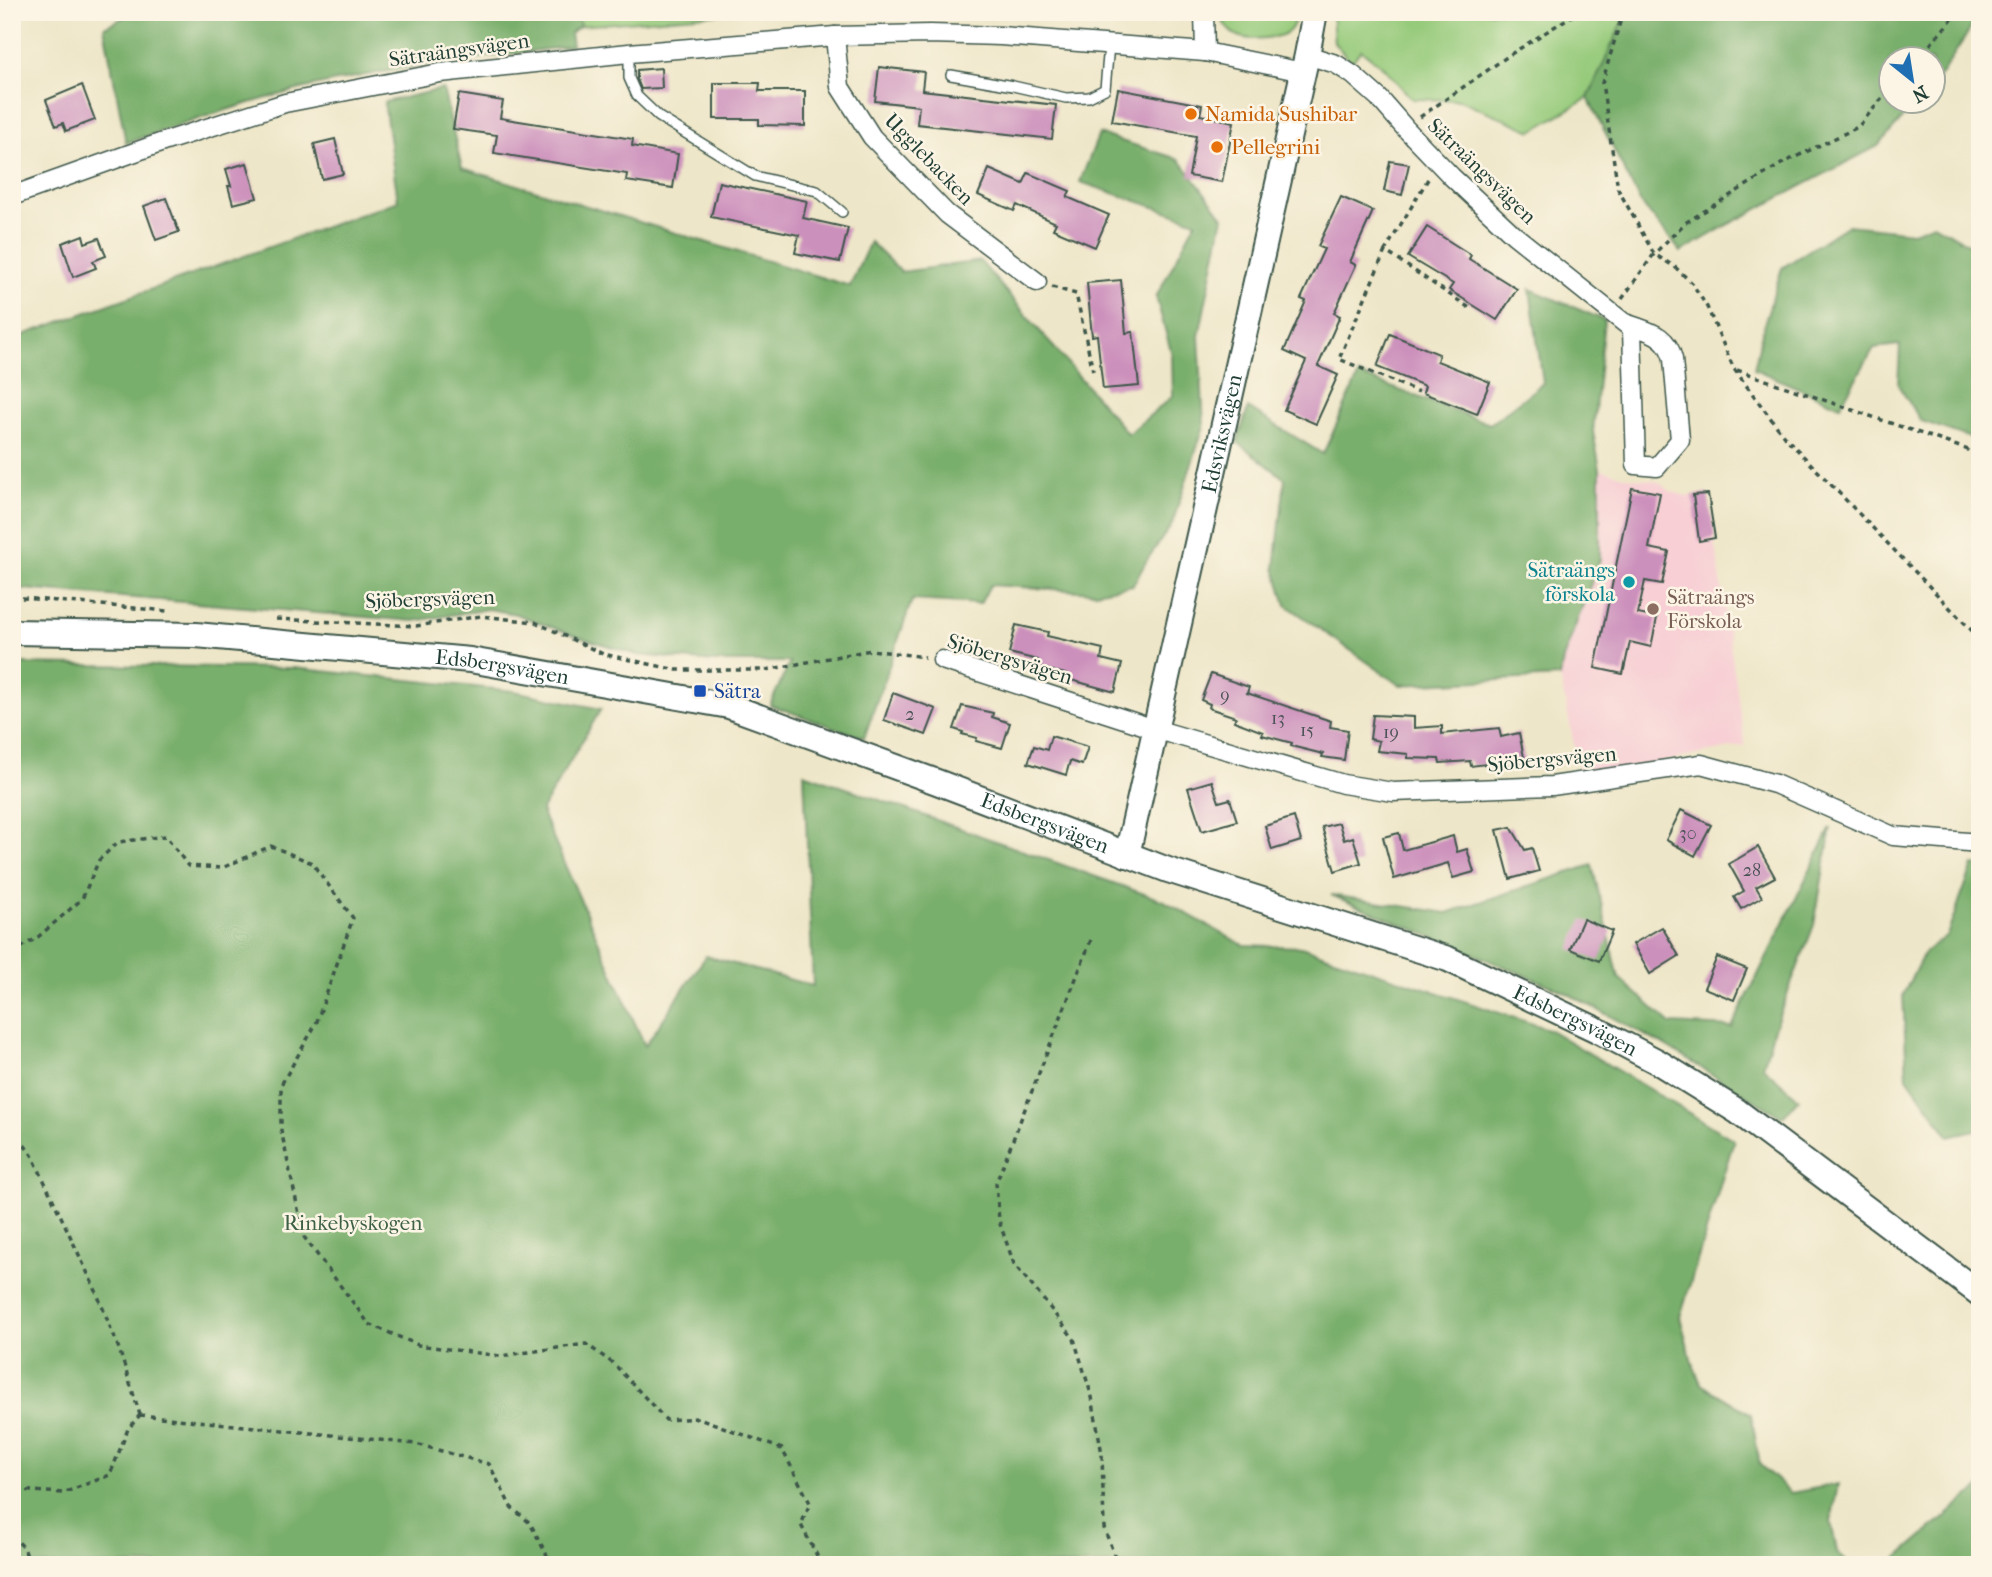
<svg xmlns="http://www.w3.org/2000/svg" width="1992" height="1577" viewBox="0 0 1992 1577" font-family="'IM FELL French Canon',serif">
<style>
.built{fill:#f7cfd4}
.green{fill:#97cb7c;stroke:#5b8458;stroke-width:2}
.forest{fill:#79af6c;stroke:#4c7650;stroke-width:2}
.building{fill:#cc90bc}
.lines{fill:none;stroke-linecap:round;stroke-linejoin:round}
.lane-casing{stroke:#3e564a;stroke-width:12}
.street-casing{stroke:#3e564a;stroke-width:21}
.secondary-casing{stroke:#3e564a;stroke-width:28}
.path{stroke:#3e564a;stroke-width:3.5;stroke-dasharray:5 5;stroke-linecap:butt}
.lane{stroke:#fff;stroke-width:9}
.street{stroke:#fff;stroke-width:18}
.secondary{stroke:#fff;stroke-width:24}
.food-dot{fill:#e8710a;stroke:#fcf5e5;stroke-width:2.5}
.culture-dot{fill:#0f9aa8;stroke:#fcf5e5;stroke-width:2.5}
.education-dot{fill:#8d6e63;stroke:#fcf5e5;stroke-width:2.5}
.transit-dot{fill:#1a4fb4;stroke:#fcf5e5;stroke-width:2.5}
.labels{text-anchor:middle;stroke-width:5;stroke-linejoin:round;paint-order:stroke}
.number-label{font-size:18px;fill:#4a5256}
.street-label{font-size:21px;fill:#1f3d34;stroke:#fcf5e5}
.food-label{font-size:21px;fill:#c56008;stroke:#fcf5e5;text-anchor:start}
.culture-label{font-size:21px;fill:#0d838f;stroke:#fcf5e5;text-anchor:end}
.education-label{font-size:21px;fill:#785e54;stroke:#fcf5e5;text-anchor:start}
.transit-label{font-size:21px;fill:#164399;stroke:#fcf5e5;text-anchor:start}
.park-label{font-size:21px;fill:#3d6046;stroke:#fcf5e5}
</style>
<rect width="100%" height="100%" fill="#fcf5e5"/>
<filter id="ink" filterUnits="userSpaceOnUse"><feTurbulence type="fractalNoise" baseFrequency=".0143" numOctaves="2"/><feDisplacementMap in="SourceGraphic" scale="14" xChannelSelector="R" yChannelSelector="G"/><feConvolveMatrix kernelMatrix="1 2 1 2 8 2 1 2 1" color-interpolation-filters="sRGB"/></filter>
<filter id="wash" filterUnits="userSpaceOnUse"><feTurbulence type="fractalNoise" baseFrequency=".00686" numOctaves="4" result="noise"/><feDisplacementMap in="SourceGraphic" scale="28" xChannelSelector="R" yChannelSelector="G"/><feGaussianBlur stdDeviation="1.57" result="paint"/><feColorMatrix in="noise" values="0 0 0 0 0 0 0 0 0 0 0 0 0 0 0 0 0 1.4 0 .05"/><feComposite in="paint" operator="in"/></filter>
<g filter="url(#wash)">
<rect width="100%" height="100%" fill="#eee6c8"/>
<polygon class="built" points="1600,469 1628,477 1656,481 1670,491 1686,496 1708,494 1745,745 1581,778 1560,677 1563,659 1600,559"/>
<g class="green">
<polygon points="577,12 743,12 580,26"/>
<path d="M1220,12h77c-2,8 -3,15 -9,20 -7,5 -14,5 -22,6 -23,3 -40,-1 -46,-26z"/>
<polygon points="1332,12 1627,12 1588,98 1532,131 1460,100 1412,99 1384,68 1361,50 1352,62 1334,43"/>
</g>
<g class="forest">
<path d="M135,12h442l3,14 -10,7 2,13c-86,11 -173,20 -258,40 -64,15 -126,36 -188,57l-22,-116z"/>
<polygon points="1627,12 1980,12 1980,14 1940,76 1933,85 1932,60 1890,60 1890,102 1917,102 1878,146 1729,224 1681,252 1640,202 1588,98"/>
<polygon points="443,89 462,168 850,286 870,242 901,272 980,261 1128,434 1173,396 1172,355 1156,297 1196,221 1080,182 1099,134 1179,159 1223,217 1199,336 1204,426 1172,524 1147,560 1133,585 1095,592 990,585 980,604 912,600 864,738 770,705 790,662 714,662 638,655 579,637 516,614 488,609 414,621 12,588 12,339 398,201 384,102"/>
<polygon points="1933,224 1980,250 1980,435 1973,439 1921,421 1898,385 1900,345 1874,348 1840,406 1754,369 1764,324 1782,268 1848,225 1913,232"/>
<polygon points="1530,289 1604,320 1593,432 1600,469 1600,559 1563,659 1560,677 1400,685 1286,605 1275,568 1285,479 1237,442 1248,408 1323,454 1359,375 1490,424 1543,383"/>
<polygon points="12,664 293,668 514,691 601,709 541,811 645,1046 706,956 813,986 804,773 1164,901 1243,945 1301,947 1548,1029 1734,1140 1680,1317 1692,1362 1701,1384 1751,1414 1760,1465 1791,1493 1838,1484 1831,1522 1837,1552 1852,1565 12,1565"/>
<polygon points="1831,828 1814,925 1773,1031 1763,1067 1799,1099 1782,1117 1660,1043 1563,991 1331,895 1447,913 1592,865 1619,978 1671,1024 1732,1027"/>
<polygon points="1973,865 1980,866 1980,1129 1949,1136 1907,1077 1903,995 1924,953 1947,935"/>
<polygon points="1980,1487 1980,1565 1889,1565"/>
</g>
<g id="blocks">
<g class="building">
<polygon points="879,67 924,72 922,90 1056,105 1052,139 917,124 919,106 875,101"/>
<polygon points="661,68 662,88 641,89 637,79 637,70"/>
<polygon points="714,83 760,83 759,91 805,91 805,126 759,125 759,119 714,119"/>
<polygon points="82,85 95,120 66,131 63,123 56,126 46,100"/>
<polygon points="1118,89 1202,105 1200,115 1234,122 1222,182 1189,176 1196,136 1112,121"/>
<polygon points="459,94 503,101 500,118 633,139 632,146 678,154 673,188 626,181 627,174 494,153 497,135 453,129"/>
<polygon points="335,139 343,174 322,179 314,144"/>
<polygon points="1390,161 1409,164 1402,195 1384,191"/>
<polygon points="247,163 257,198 233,204 228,186 231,186 226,169"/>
<polygon points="989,169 1023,184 1028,173 1070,191 1067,197 1109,215 1095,247 1053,229 1056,223 1017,205 1014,211 978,195"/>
<polygon points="719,182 807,201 803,218 848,228 840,262 795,253 799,235 711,217"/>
<polygon points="1341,197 1373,211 1350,262 1356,265 1334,313 1340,316 1318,366 1338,375 1316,424 1284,410 1306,361 1284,351 1306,301 1301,299 1324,249 1318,246"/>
<polygon points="166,198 179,232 156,240 144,206"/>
<polygon points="1427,227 1471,255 1469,259 1517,289 1497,320 1449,290 1453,284 1408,257"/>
<polygon points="83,235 85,243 99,238 106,256 93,261 96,268 73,277 62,243"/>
<polygon points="1121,280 1126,333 1133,332 1139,386 1103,389 1097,335 1092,336 1087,283"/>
<polygon points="1390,334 1439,354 1437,361 1490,382 1477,414 1423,393 1425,386 1377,367"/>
<polygon points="1632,488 1660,493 1649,548 1669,552 1662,584 1645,581 1638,614 1657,618 1651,647 1630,642 1623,674 1595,668"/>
<polygon points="1708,494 1715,538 1699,541 1693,495"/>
<polygon points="1016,625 1048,632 1047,636 1103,649 1101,659 1122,664 1115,692 1064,678 1065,674 1037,667 1038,660 1009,653"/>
<polygon points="1211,674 1249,687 1247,693 1331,721 1330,727 1348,730 1344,760 1322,757 1323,754 1291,746 1292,743 1262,735 1263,732 1234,721 1236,717 1209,708 1210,704 1201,700"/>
<polygon points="893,693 936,709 926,735 884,720"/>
<polygon points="962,706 993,713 992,717 1010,723 1002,748 976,741 977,738 962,734 963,732 954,729"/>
<polygon points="1373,715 1414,717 1414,728 1442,726 1442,734 1499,728 1501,737 1519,733 1525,762 1502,767 1501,762 1471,766 1470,761 1440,763 1439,759 1408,758 1408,754 1377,751 1379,741 1370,739"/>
<polygon points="1051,736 1088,747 1082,765 1070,761 1066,775 1028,763 1034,746 1047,750"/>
<polygon points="1212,781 1219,802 1230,799 1237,821 1202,831 1188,788"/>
<polygon points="1681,810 1711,825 1695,856 1666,840"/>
<polygon points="1294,817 1301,841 1272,850 1265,826"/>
<polygon points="1339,823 1344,840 1353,837 1361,863 1335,871 1322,827"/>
<polygon points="1511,827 1525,850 1532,848 1539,871 1510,879 1497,830"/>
<polygon points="1399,833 1403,850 1453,836 1457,852 1467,849 1474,872 1453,878 1448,863 1394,879 1383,837"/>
<polygon points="1758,847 1775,877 1756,887 1762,897 1741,909 1734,897 1744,891 1729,864"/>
<polygon points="1583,919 1612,931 1599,961 1570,949"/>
<polygon points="1662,927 1679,956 1650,974 1633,944"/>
<polygon points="1717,957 1747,969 1734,1000 1704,988"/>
</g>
</g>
</g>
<g filter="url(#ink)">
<use href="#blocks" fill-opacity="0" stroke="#3e564a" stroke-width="2"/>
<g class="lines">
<g class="lane-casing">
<g id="lane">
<polyline points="629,53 629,78 637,96 659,117 755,176 817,191 842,212"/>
<polyline points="951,75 1013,86 1066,98 1089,97 1105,89 1109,45"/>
</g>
</g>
<g class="street-casing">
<g id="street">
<polyline points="1204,12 1205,52"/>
<polyline points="835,36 840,87 872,137 947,214 1037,282"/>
<path d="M1307,55l29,9 17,11 26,23 26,30 47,49 62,58 118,94 4,136 21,2 23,-27 -7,-81c-6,-26 -25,-27 -47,-36"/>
<polyline points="12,196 163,142 285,103 440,73 629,53 835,36 930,34 1001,36 1205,52 1303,72"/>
<polyline points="942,660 1155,729 1343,784 1393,792 1552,786 1701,764 1775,784 1893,836 1980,843"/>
</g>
</g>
<g class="secondary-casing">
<g id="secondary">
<path id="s1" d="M12,632l184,3 274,25 259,46 208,76 231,88 280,89 149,71 61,32 79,49 243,183"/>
<path id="s2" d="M1127,855l180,-800 8,-43"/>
</g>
</g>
<g class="path">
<polyline points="1623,12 1602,83 1618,189 1654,254 1675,267 1692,283 1707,307 1734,369 1784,436 1980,639"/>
<polyline points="1917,60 1958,12"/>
<polyline points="1420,117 1511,54 1578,12"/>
<polyline points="1428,179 1385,251 1471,309"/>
<polyline points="1385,251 1339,359 1419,392"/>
<polyline points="1052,287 1076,294 1093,371"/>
<polyline points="1622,299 1654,254 1685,223 1783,163 1858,127 1890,89"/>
<polyline points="1737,370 1980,454"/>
<polyline points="12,597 167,611"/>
<polyline points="276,619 416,626 481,616 535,622 603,654 677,670 766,670 871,650 925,657"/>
<polyline points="1091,940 996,1183 999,1221 1014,1264 1047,1304 1074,1339 1092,1397 1102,1454 1104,1528 1118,1565"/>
<polyline points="12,953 38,937 82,899 99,860 118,842 166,836 188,866 222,868 271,846 312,863 353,918 316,1024 281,1085 281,1130 304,1237 369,1324 418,1345 500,1356 586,1344 614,1364 666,1420 699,1418 782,1449 810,1503 801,1525 822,1565"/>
<polyline points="12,1129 32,1155 96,1291 119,1349 140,1415"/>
<polyline points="140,1415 416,1444 489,1464 511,1507 530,1523 552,1565"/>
<polyline points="12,1482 16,1490 63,1493 110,1475 128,1429 140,1415"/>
<polyline points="12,1535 24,1548 30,1565"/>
</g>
<use href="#lane" class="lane"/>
<use href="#street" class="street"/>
<use href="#secondary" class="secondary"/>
</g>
</g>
<g class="food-dot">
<circle cx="1191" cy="114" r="7"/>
<circle cx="1217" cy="147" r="7"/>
</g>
<circle class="culture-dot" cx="1629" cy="582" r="7"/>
<circle class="education-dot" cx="1653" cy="609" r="7"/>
<rect class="transit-dot" x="693" y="684" width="14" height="14" rx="3.5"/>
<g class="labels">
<g class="number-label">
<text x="1225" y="701">9</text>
<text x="910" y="720">2</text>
<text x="1278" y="724">13</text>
<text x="1307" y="736">15</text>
<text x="1391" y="738">19</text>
<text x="1688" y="839">30</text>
<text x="1752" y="876">28</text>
</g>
<g class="street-label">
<text transform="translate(459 50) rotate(-8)" y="7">Sätraängsvägen</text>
<text transform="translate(929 159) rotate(46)" y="7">Ugglebacken</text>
<text transform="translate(1482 171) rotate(44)" y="7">Sätraängsvägen</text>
<text dy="7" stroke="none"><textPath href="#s2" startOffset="432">Edsviksvägen</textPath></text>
<text transform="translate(430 599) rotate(-2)" y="7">Sjöbergsvägen</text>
<text transform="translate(1010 659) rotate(17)" y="7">Sjöbergsvägen</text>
<text dy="7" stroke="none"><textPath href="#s1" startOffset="492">Edsbergsvägen</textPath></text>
<text transform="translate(1552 759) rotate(-5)" y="7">Sjöbergsvägen</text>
<text dy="7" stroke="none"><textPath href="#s1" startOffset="1059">Edsbergsvägen</textPath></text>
<text dy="7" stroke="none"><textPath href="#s1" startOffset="1626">Edsbergsvägen</textPath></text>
</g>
<g class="food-label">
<text x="1205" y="121">Namida Sushibar</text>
<text x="1231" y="154">Pellegrini</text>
</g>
<g class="culture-label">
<text x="1615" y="577">Sätraängs<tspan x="1615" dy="24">förskola</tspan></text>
</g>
<g class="education-label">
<text x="1667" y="604">Sätraängs<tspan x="1667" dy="24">Förskola</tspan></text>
</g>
<g class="transit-label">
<text x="714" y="698">Sätra</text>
</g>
<g class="park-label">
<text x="353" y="1230">Rinkebyskogen</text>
</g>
</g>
<rect width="1992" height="1577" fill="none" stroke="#fcf5e5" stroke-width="42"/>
<g transform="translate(1912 80) rotate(150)"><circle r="33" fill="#fcf5e5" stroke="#a4ab9e" stroke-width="2"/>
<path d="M0-5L12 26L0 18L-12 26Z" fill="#1f6fb2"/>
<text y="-10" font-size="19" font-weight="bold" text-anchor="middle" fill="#1f3d34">N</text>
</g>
</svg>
